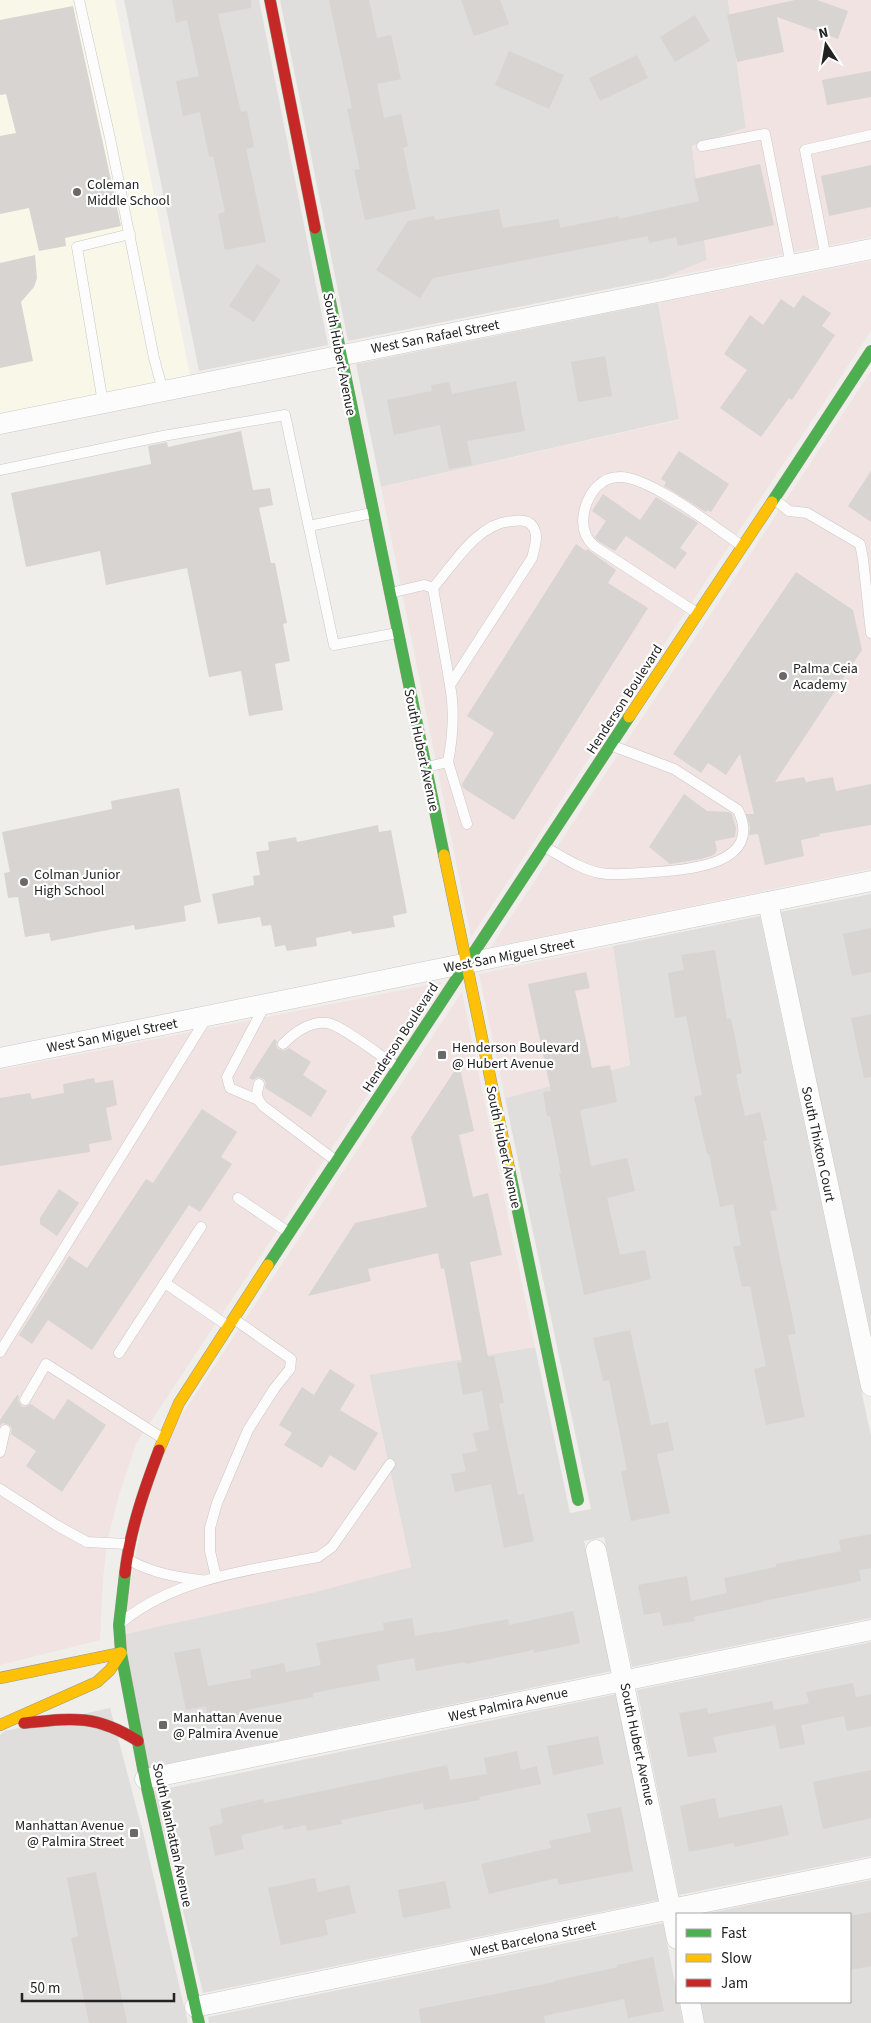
<svg xmlns="http://www.w3.org/2000/svg" width="871" height="2023" viewBox="0 0 871 2023" font-family="'Source Sans 3',sans-serif">
<style>
.residential{fill:#dfdedc}
.commercial{fill:#f1e3e1}
.education{fill:#f8f7e8}
.building{fill:#d7d4d2}
.lines{fill:none;stroke-linecap:round;stroke-linejoin:round}
.lane-casing{stroke:#c9c8c7;stroke-width:11}
.street-casing{stroke:#c9c8c7;stroke-width:21}
.fast-casing{stroke:#999a82;stroke-width:12}
.slow-casing{stroke:#999a82;stroke-width:12}
.jam-casing{stroke:#999a82;stroke-width:12}
.lane{stroke:#fdfcfc;stroke-width:10}
.street{stroke:#fdfcfc;stroke-width:20}
.fast{stroke:#4caf50;stroke-width:11}
.slow{stroke:#ffc107;stroke-width:11}
.jam{stroke:#c62828;stroke-width:11}
.poi-dot{fill:#6a6968;stroke:#fff;stroke-width:2}
.labels{text-anchor:middle;stroke-width:4.5;stroke-linejoin:round;paint-order:stroke}
.poi-label{font-size:14px;fill:#222;stroke:#fff;text-anchor:start}
.street-label{font-size:14px;fill:#222;stroke:#fff}
</style>
<rect width="100%" height="100%" fill="#f0eeeb"/>
<g class="residential">
<polygon points="124,0 259,0 328,345 199,371"/>
<polygon points="280,0 728,0 746,128 692,146 707,260 663,278 348,341"/>
<polygon points="658,303 680,419 381,487 356,364"/>
<polygon points="871,894 871,1335 780,912"/>
<polygon points="760,916 871,1436 871,1618 632,1667 604,1537 584,1541 612,1671 147,1768 121,1635 411,1567 369,1374 535,1347 570,1513 591,1509 505,1098 630,1065 613,946"/>
<polygon points="871,1642 871,1856 679,1895 637,1690"/>
<polygon points="617,1694 659,1900 203,1993 154,1791"/>
<polygon points="110,1708 144,1836 188,2023 0,2023 0,1735 5,1731"/>
<polygon points="871,1880 871,2023 705,2023 700,2002 850,2002 850,1914 704,1914"/>
<polygon points="663,1923 677,1993 677,2002 679,2002 683,2023 209,2023 208,2017"/>
</g>
<g class="commercial">
<polygon points="728,0 871,0 871,237 663,278 707,260 692,146 746,128"/>
<polygon points="871,261 871,331 471,937 381,487 679,420 658,303"/>
<polygon points="871,371 871,869 491,947"/>
<polygon points="613,946 630,1065 505,1098 479,974"/>
<polygon points="442,982 136,1444 119,1495 107,1542 103,1579 100,1640 0,1665 0,1070"/>
<polygon points="462,992 535,1347 369,1375 411,1567 312,1593 121,1635 154,1457"/>
</g>
<polygon class="education" points="0,0 115,0 192,385 0,424"/>
<g class="building">
<polygon points="172,0 251,0 251,8 218,14 241,112 247,111 254,147 246,149 266,242 225,250 218,214 225,212 213,156 209,157 200,112 183,116 176,81 199,76 187,20 176,23"/>
<polygon points="329,0 369,0 377,38 391,35 401,79 377,84 384,118 401,114 408,146 403,148 416,209 365,220 354,170 360,169 347,109 352,108"/>
<polygon points="461,0 500,0 509,24 474,36"/>
<polygon points="795,0 817,0 848,11 838,39 777,17 784,52 737,62 727,15"/>
<polygon points="73,6 121,226 65,238 66,246 39,251 29,208 0,214 0,136 16,133 6,94 0,95 0,20"/>
<polygon points="695,15 710,41 675,62 660,37"/>
<polygon points="509,51 564,75 549,109 495,85"/>
<polygon points="637,55 648,78 600,101 589,78"/>
<polygon points="871,71 871,97 827,105 822,80"/>
<polygon points="760,164 774,225 678,246 676,237 649,243 648,236 433,278 420,298 376,270 408,221 434,216 435,220 499,209 503,228 559,219 560,228 619,216 619,219 699,201 694,179"/>
<polygon points="871,165 871,207 829,216 821,176"/>
<polygon points="35,255 37,278 34,287 21,302 33,361 0,368 0,263"/>
<polygon points="257,264 281,280 254,322 229,306"/>
<polygon points="803,295 831,313 822,326 835,335 792,400 789,398 761,437 720,408 747,370 724,354 750,315 763,325 781,299 794,308"/>
<polygon points="605,356 612,396 578,402 571,362"/>
<polygon points="516,381 525,431 467,441 472,465 449,469 440,425 394,435 387,400 432,391 431,385 449,382 452,394"/>
<polygon points="241,431 253,490 270,488 273,505 259,508 271,563 275,563 287,623 283,624 290,661 275,664 283,710 249,716 241,671 209,677 187,568 106,585 100,551 26,567 11,493 151,464 148,446 167,442 168,447"/>
<polygon points="679,451 729,484 711,512 707,510 706,512 664,486 666,482 661,479"/>
<polygon points="871,471 871,522 848,506"/>
<polygon points="603,494 640,520 656,497 698,523 680,548 687,553 675,569 626,536 615,551 598,541 595,537 606,521 592,511"/>
<polygon points="576,544 586,551 587,549 616,570 608,583 648,608 514,820 463,788 462,784 494,733 467,716"/>
<polygon points="796,572 853,610 862,650 775,782 804,777 806,782 833,777 836,791 871,784 871,825 819,834 820,836 801,840 804,856 765,865 758,834 749,835 750,827 746,814 754,814 740,754 726,775 708,763 701,773 673,754"/>
<polygon points="179,788 201,902 184,906 186,921 135,930 134,925 51,941 49,933 25,937 18,897 8,898 4,873 10,872 2,832 112,809 111,801"/>
<polygon points="684,794 707,811 729,812 732,814 736,828 735,837 715,841 717,850 714,855 701,859 670,864 649,847"/>
<polygon points="378,825 379,832 391,830 407,913 393,916 395,927 352,934 351,931 316,938 317,946 287,951 285,945 275,947 271,925 262,926 260,917 218,924 212,894 254,885 253,876 260,875 256,852 269,850 268,842 296,837 297,842"/>
<polygon points="871,928 871,972 852,976 843,934"/>
<polygon points="715,950 727,1019 731,1018 742,1073 736,1075 745,1116 760,1112 767,1140 763,1141 777,1210 770,1211 796,1334 788,1335 805,1417 766,1425 754,1369 766,1366 750,1286 742,1287 733,1247 741,1245 733,1204 720,1207 709,1154 707,1154 694,1097 702,1095 686,1016 675,1018 668,973 684,970 681,955"/>
<polygon points="586,972 590,988 575,991 592,1068 610,1065 617,1102 580,1110 591,1166 627,1158 635,1191 607,1198 620,1255 645,1250 651,1279 584,1295 559,1173 561,1173 550,1116 547,1116 543,1092 551,1091 528,984"/>
<polygon points="871,1014 871,1077 864,1078 851,1018"/>
<polygon points="274,1039 277,1041 276,1045 278,1049 284,1051 289,1048 311,1062 303,1075 327,1091 311,1117 265,1088 266,1083 264,1079 258,1077 253,1080 249,1078"/>
<polygon points="459,1064 474,1131 459,1135 473,1197 488,1193 502,1255 470,1262 488,1357 494,1356 504,1403 499,1404 518,1495 524,1494 534,1541 504,1548 491,1484 455,1492 451,1474 466,1471 462,1454 477,1451 473,1433 489,1430 482,1391 463,1395 457,1363 462,1362 444,1268 441,1269 438,1253 368,1269 371,1281 308,1296 355,1223 427,1207 411,1137"/>
<polygon points="94,1078 95,1083 113,1080 117,1105 106,1108 112,1140 89,1144 90,1152 0,1166 0,1098 30,1093 32,1099 64,1093 63,1084"/>
<polygon points="202,1109 237,1132 221,1157 232,1164 200,1212 189,1205 92,1350 48,1320 32,1344 19,1335 69,1256 87,1268 146,1179 153,1183"/>
<polygon points="59,1189 79,1203 57,1236 40,1224 40,1218"/>
<polygon points="630,1330 651,1425 668,1422 674,1450 657,1454 670,1513 631,1521 621,1472 627,1470 609,1380 603,1381 593,1338"/>
<polygon points="330,1369 355,1385 340,1410 378,1433 355,1471 330,1455 322,1468 284,1445 292,1433 279,1425 302,1387 314,1395"/>
<polygon points="17,1395 19,1396 18,1400 21,1406 25,1407 31,1404 54,1420 68,1399 106,1425 62,1492 26,1466 36,1451 11,1434 12,1428 9,1425 3,1423 0,1425 0,1420"/>
<polygon points="871,1534 871,1568 859,1570 861,1581 763,1601 763,1602 694,1617 695,1621 663,1626 660,1612 644,1615 638,1585 687,1576 691,1601 727,1593 724,1578 776,1567 776,1564 841,1551 839,1540"/>
<polygon points="573,1611 580,1643 534,1653 533,1650 466,1664 465,1662 416,1671 414,1658 377,1665 380,1680 313,1693 313,1697 246,1710 247,1713 209,1720 206,1706 186,1710 174,1653 200,1648 208,1686 251,1678 250,1670 284,1663 286,1672 321,1665 316,1643 384,1630 383,1623 412,1618 415,1636 437,1632 437,1633 508,1619 509,1625"/>
<polygon points="853,1683 856,1697 871,1694 871,1726 847,1731 844,1716 801,1725 805,1744 780,1749 775,1725 713,1737 717,1752 688,1757 679,1713 707,1708 708,1714 772,1701 774,1710 809,1703 806,1692"/>
<polygon points="598,1736 604,1764 553,1775 547,1746"/>
<polygon points="517,1751 521,1770 537,1766 541,1784 479,1797 480,1800 424,1810 423,1803 341,1820 342,1824 307,1831 306,1825 284,1830 283,1825 241,1835 244,1849 215,1856 209,1827 223,1823 220,1809 263,1799 264,1803 447,1765 450,1780 487,1774 484,1758"/>
<polygon points="871,1770 871,1818 823,1829 813,1782"/>
<polygon points="715,1798 719,1818 782,1805 789,1835 735,1847 734,1843 689,1852 680,1806"/>
<polygon points="621,1807 633,1871 559,1885 557,1878 489,1894 481,1864 551,1848 549,1841 591,1832 587,1814"/>
<polygon points="96,1872 110,1942 127,2023 89,2023 71,1938 78,1936 67,1878"/>
<polygon points="315,1878 318,1892 349,1885 356,1913 325,1920 328,1935 281,1945 268,1888"/>
<polygon points="445,1881 451,1908 403,1918 398,1890"/>
<polygon points="871,1912 871,1966 850,1970 850,1916"/>
<polygon points="653,1957 664,2011 628,2018 624,1999 544,2016 545,2023 421,2023 419,2009 555,1982 554,1981 618,1967 617,1965"/>
</g>
<g class="lines">
<g class="lane-casing">
<g id="lane">
<polyline points="79,0 110,138 154,358 163,391"/>
<polyline points="702,146 765,134 791,265"/>
<polyline points="826,258 805,150 871,135"/>
<polyline points="103,403 77,247 130,234"/>
<polyline points="0,470 163,436 285,415 334,645 397,633"/>
<polyline points="774,499 789,511 807,513 860,544 863,559 871,633"/>
<polyline points="309,526 372,513"/>
<polyline points="390,593 424,585 433,588"/>
<path d="M697,613l-103,-67c-11,-10 -13,-23 -9,-38 5,-16 16,-31 34,-31 30,-1 97,51 123,69"/>
<path d="M448,762c5,-26 7,-51 2,-77l-17,-97c21,-24 45,-66 80,-67 6,-1 10,-1 15,1 13,8 7,24 4,36l-82,127"/>
<polyline points="427,767 448,762 467,824"/>
<path d="M545,847c18,10 35,22 55,26 18,3 36,0 54,-1 35,-2 110,-8 84,-62l-64,-41 -61,-23"/>
<path d="M283,1044c11,-11 27,-23 44,-21 15,2 56,35 70,44"/>
<path d="M259,1084c-3,10 -3,14 4,22l73,55"/>
<polyline points="258,1100 230,1088 227,1077 265,1005"/>
<polyline points="238,1198 288,1232"/>
<polyline points="165,1283 228,1326"/>
<polyline points="0,1352 207,1017"/>
<polyline points="119,1353 201,1227"/>
<polyline points="25,1400 46,1364 162,1438"/>
<polyline points="0,1452 5,1430"/>
<polyline points="0,1489 56,1525 87,1542 127,1544"/>
<path d="M129,1560c23,13 47,17 72,20"/>
<polyline points="216,1577 210,1551 210,1528 217,1503 248,1430 274,1389 290,1369 291,1359 234,1319"/>
<path d="M123,1621c55,-44 128,-51 195,-64l14,-10 58,-83"/>
</g>
</g>
<g class="street-casing">
<g id="street">
<polyline points="0,424 871,249"/>
<polyline points="768,902 871,1386"/>
<polyline points="0,1058 871,881"/>
<polyline points="596,1550 677,1939"/>
<polyline points="145,1779 871,1630"/>
<polyline points="690,2002 694,2023"/>
<polyline points="195,2007 871,1868"/>
</g>
</g>
<g class="fast-casing">
<g id="fast">
<polyline points="315,228 444,855"/>
<polyline points="772,502 871,351"/>
<polyline points="509,1168 578,1500"/>
<polyline points="268,1265 629,717"/>
<polyline points="125,1573 119,1625 121,1653 145,1779 199,2023"/>
</g>
</g>
<g class="slow-casing">
<g id="slow">
<polyline points="629,717 772,502"/>
<polyline points="444,855 509,1168"/>
<polyline points="159,1450 179,1403 268,1265"/>
<polyline points="0,1678 121,1653"/>
<polyline points="0,1725 97,1682 110,1670 121,1653"/>
</g>
</g>
<g class="jam-casing">
<g id="jam">
<polyline points="270,0 315,228"/>
<path d="M125,1573c5,-43 19,-83 34,-123"/>
<path d="M24,1723c48,-5 71,-9 114,18"/>
</g>
</g>
<use href="#lane" class="lane"/>
<use href="#street" class="street"/>
<use href="#fast" class="fast"/>
<use href="#slow" class="slow"/>
<use href="#jam" class="jam"/>
</g>
<g class="poi-dot">
<circle cx="77" cy="192" r="5"/>
<circle cx="783" cy="676" r="5"/>
<circle cx="24" cy="882" r="5"/>
<rect x="437" y="1050" width="10" height="10" rx="2.5"/>
<rect x="158" y="1720" width="10" height="10" rx="2.5"/>
<rect x="129" y="1828" width="10" height="10" rx="2.5"/>
</g>
<g class="labels">
<g class="poi-label">
<text x="87" y="189">Coleman<tspan x="87" dy="16">Middle School</tspan></text>
<text x="793" y="673">Palma Ceia<tspan x="793" dy="16">Academy</tspan></text>
<text x="34" y="879">Colman Junior<tspan x="34" dy="16">High School</tspan></text>
<text x="452" y="1052">Henderson Boulevard<tspan x="452" dy="16">@ Hubert Avenue</tspan></text>
<text x="173" y="1722">Manhattan Avenue<tspan x="173" dy="16">@ Palmira Avenue</tspan></text>
<text x="124" y="1830" text-anchor="end">Manhattan Avenue<tspan x="124" dy="16">@ Palmira Street</tspan></text>
</g>
<g class="street-label">
<text transform="translate(435 336) rotate(-11)" y="5">West San Rafael Street</text>
<text transform="translate(340 354) rotate(79)" y="5">South Hubert Avenue</text>
<text transform="translate(624 699) rotate(-57)" y="5">Henderson Boulevard</text>
<text transform="translate(422 750) rotate(78)" y="5">South Hubert Avenue</text>
<text transform="translate(509 955) rotate(-11)" y="5">West San Miguel Street</text>
<text transform="translate(112 1035) rotate(-11)" y="5">West San Miguel Street</text>
<text transform="translate(400 1037) rotate(-57)" y="5">Henderson Boulevard</text>
<text transform="translate(819 1144) rotate(78)" y="5">South Thixton Court</text>
<text transform="translate(504 1147) rotate(78)" y="5">South Hubert Avenue</text>
<text transform="translate(508 1704) rotate(-12)" y="5">West Palmira Avenue</text>
<text transform="translate(638 1744) rotate(78)" y="5">South Hubert Avenue</text>
<text transform="translate(173 1835) rotate(78)" y="5">South Manhattan Avenue</text>
<text transform="translate(533 1938) rotate(-12)" y="5">West Barcelona Street</text>
</g>
</g>
<rect x="676" y="1913" width="175" height="90" fill="#ffffff" stroke="#a7a7a7"/>
<rect x="686" y="1929" width="25" height="8" fill="#4caf50" stroke="#a7a7a7"/>
<text x="721" y="1938" font-size="15" fill="#222222">Fast</text>
<rect x="686" y="1954" width="25" height="8" fill="#ffc107" stroke="#a7a7a7"/>
<text x="721" y="1963" font-size="15" fill="#222222">Slow</text>
<rect x="686" y="1979" width="25" height="8" fill="#c62828" stroke="#a7a7a7"/>
<text x="721" y="1988" font-size="15" fill="#222222">Jam</text>
<g transform="translate(826 45) rotate(348)" stroke="#ffffff" stroke-width="4" paint-order="stroke">
<path d="M0-4L9 19L0 12L-9 19Z" fill="#222222"/>
<text y="-8" font-size="14" font-weight="bold" text-anchor="middle" fill="#222222">N</text>
</g>
<path d="M22 1993v8h152v-8" fill="none" stroke="#222222" stroke-width="2.5"/>
<text x="30" y="1993" font-size="15" fill="#222222" stroke="#ffffff" stroke-width="4" paint-order="stroke">50 m</text>
</svg>
